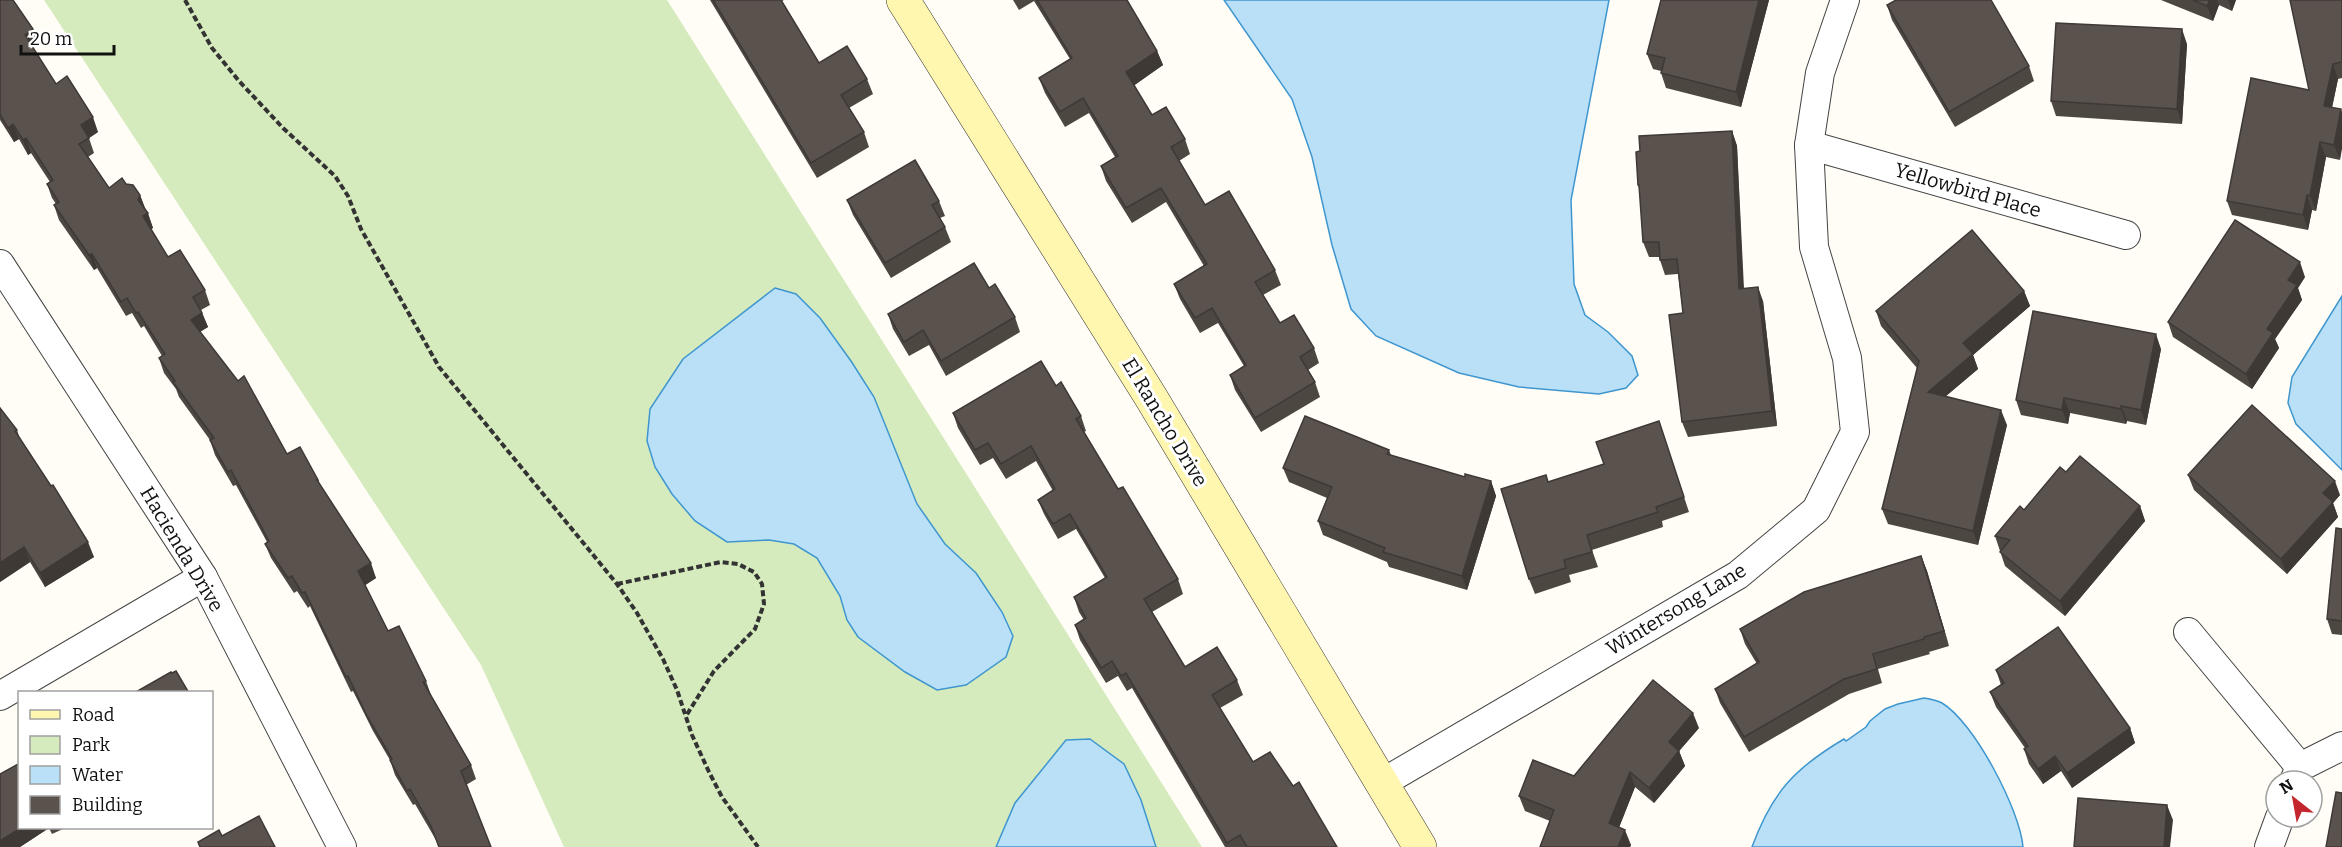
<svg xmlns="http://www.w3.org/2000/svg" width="2342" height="847" viewBox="0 0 2342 847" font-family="Bitter,serif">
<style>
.green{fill:#d5ebbd}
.water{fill:#b9e0f7;stroke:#3f96cf;stroke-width:1.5}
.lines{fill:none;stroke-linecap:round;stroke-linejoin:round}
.street-casing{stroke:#444;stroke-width:30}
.secondary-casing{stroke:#333;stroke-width:34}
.path{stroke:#333;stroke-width:4;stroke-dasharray:6 3;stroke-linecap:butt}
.street{stroke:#fff;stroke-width:28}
.secondary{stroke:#fff6b0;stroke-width:33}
.wall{fill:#4d4742}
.shaded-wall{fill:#3f3936}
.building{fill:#5a524d;stroke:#3f3936;stroke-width:1.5}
.labels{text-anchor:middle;stroke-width:6;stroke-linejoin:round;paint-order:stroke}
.street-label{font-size:20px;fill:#111;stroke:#fff}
</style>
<rect width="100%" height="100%" fill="#fffdf5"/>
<polygon class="green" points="44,0 667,0 1202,847 564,847 481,665"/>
<g class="water">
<polygon points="1224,0 1609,0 1571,200 1574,284 1585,315 1608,332 1632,356 1638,375 1626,388 1599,394 1519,387 1459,373 1376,336 1351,309 1332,245 1312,157 1292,99"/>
<polygon points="775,288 796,294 820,318 851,361 874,397 917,504 945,544 976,573 1002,612 1013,636 1006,657 966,685 937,690 905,672 858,637 847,620 840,596 817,558 794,544 769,540 727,542 695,521 672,494 655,467 647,441 650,409 683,359"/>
<polygon points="2342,296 2342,470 2296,424 2288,403 2292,377"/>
<path d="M1924,698c6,1 12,2 18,5 32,19 78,107 81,144h-271c20,-55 43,-79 92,-108l2,2 20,-14 4,-6 15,-12 13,-5z"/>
<polygon points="1090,739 1124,764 1141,800 1156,847 996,847 1015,803 1066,740"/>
</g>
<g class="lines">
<g class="street-casing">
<g id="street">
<polyline points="1809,145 2126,235"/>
<polyline points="0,264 203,577 342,847"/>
<polyline points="2188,632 2300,767"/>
<polyline points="0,696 203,577"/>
<polyline points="2294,781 2300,767 2342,746"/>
<polyline points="1382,783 1738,575 1816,510 1855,432 1847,358 1814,247 1809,145 1820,73 1845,0"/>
<polyline points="2269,847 2280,817"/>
</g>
</g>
<g class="secondary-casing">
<polyline id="secondary" points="903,0 1152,399 1420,847"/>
</g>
<g class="path">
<polyline points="185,0 212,48 239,81 283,128 335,176 348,196 361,229 439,367 617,584 637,613 663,659 677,690 692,735 709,772 722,797 758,847"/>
<polyline points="617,584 721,562 738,564 754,572 762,584 764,604 755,629 714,671 686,716"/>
</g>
<use href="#street" class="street"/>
<use href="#secondary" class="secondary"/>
</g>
<g class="wall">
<polygon points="0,0 33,29 39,44 33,48 56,84 98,132 89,138 94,153 88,157 109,188 126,184 140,195 153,228 151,229 168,257 205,290 210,305 201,310 208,327 200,332 287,454 318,480 321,487 376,578 365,585 388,631 426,681 431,695 471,765 476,779 466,785 491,847 439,847 436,840 415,804 413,805 395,775 390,760 373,731 353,691 351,692 310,606 308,608 297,591 294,593 271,558 265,544 267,542 236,485 233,486 215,455 210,440 179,397 176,389 164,373 159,358 162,356 144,326 141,328 132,313 126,316 97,268 94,270 59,220 54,205 56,204 52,198 47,184 50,182 31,153 28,155 19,139 14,142 0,120"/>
<polygon points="710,0 784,0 782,1 819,63 867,79 873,94 849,108 864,132 869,147 817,178"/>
<polygon points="1013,0 1127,0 1157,51 1163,65 1134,85 1152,115 1185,139 1190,154 1179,161 1205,205 1275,270 1281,285 1263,295 1280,323 1314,348 1319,363 1308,370 1315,382 1320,397 1261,432 1235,390 1230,375 1244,366 1218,323 1200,333 1180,299 1174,284 1204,266 1166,202 1132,223 1106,181 1101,166 1115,157 1089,113 1065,127 1045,93 1039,78 1070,59 1034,1 1019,10"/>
<polygon points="1661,0 1769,0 1741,107 1666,88 1661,73 1661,71 1653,69 1647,54"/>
<polygon points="2161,0 2236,0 2232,11 2219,5 2213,21"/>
<polygon points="2342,0 2342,78 2338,79 2332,108 2340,160 2326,157 2316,211 2312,210 2308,230 2232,215 2227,201 2309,90"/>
<polygon points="1887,5 2029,66 2034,81 1955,127 1892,20"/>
<polygon points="2187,44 2182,124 2056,116 2051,101"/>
<polygon points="1732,131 1737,146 1744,288 1763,301 1777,426 1688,437 1682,422 1683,313 1678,274 1665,275 1659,257 1649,257 1643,242 1640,191 1638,185"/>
<polygon points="847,200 939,201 945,216 940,218 945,227 951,242 891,278 853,215"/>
<polygon points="2305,277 2298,288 2302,300 2275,339 2279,348 2252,389 2173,337 2168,322"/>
<polygon points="989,288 1015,317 1020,332 946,376 929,345 909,356 893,329 888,314"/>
<polygon points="2024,291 2030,306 1973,355 1978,369 1946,396 2007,425 1978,545 1888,524 1882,509 1917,368 1881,326 1876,311"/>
<polygon points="2161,349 2146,425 2127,421 2126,424 2070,413 2068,424 2021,415 2016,400"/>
<polygon points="1056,386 1081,416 1086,431 1084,432 1118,489 1178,579 1183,594 1152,612 1185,667 1237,680 1243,695 1220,708 1253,762 1293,786 1337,847 1225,847 1132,688 1127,691 1118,676 1106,683 1080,640 1075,625 1084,620 1079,612 1074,597 1105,578 1076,529 1058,539 1044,514 1038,500 1053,491 1036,461 1006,479 993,458 980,465 958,428 953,413"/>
<polygon points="0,408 17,430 20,439 94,557 45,587 30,562 0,582"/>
<polygon points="1659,421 1689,512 1662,521 1663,527 1592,550 1598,567 1569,575 1571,582 1535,594 1529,579 1548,482 1604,464"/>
<polygon points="1389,450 1391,455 1465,477 1491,481 1496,496 1467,590 1389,567 1387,562 1323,535 1318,521 1327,498 1289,482 1283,468"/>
<polygon points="2066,472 2140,506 2145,521 2065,616 2005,566 1995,536"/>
<polygon points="2188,475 2340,495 2333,503 2338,517 2287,574 2194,490"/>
<polygon points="2342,529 2342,635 2332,634 2327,619"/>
<polygon points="1921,556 1927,571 1949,646 1929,652 1930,654 1878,669 1882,683 1849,694 1749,752 1720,703 1715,689 1757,664 1745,644 1740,629"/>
<polygon points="1996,670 2130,728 2135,743 2072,788 2061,771 2043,784 2029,764 2024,749 2025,748 1996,707 1990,692 2001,685"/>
<polygon points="1699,728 1679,751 1685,766 1654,803 1635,787 1619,827 1631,845 1630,847 1540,847 1550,821 1525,811 1519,796"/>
<polygon points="20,828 65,828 52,834 49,828 20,847 0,847"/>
</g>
<g class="shaded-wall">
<polygon points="1759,0 1769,0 1741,107 1736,92"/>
<polygon points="2210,0 2217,0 2219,5 2213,21 2207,6"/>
<polygon points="2228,0 2236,0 2232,11"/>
<polygon points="33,29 39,44 31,49 25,35"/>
<polygon points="2182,29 2187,44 2182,124 2177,109"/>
<polygon points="1157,51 1163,65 1132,87 1126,72"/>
<polygon points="2333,64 2338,79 2329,121 2324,106"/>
<polygon points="2341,109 2342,112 2342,149 2340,160 2334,145"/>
<polygon points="93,117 98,132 86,140 81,125"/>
<polygon points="13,124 19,139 14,142 8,128"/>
<polygon points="1732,131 1737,146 1744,304 1739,289"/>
<polygon points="26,138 31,153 28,155 23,140"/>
<polygon points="2320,142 2326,157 2316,211 2310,196"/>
<polygon points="140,195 145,209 138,200"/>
<polygon points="2307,195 2312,210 2308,230 2303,215"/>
<polygon points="148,213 153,228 148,231 143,216"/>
<polygon points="92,254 97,268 94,270 89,255"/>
<polygon points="2300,262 2305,277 2298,288 2302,300 2275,339 2279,348 2252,389 2246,374 2288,280"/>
<polygon points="1758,287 1763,301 1777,426 1772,411"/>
<polygon points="2024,291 2030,306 1973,355 1978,369 1933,407 1928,392 1963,343"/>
<polygon points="202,313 208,327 196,334 191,320"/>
<polygon points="2156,334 2161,349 2146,425 2141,410"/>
<polygon points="2064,398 2070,413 2068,424 2062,410"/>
<polygon points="2121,406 2127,421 2126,424 2121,409"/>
<polygon points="2001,410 2007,425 1978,545 1973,531"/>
<polygon points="1491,481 1496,496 1467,590 1462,576"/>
<polygon points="2335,481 2340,495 2333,503 2338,517 2287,574 2281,559 2323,493"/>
<polygon points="2140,506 2145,521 2065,616 2060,601"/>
<polygon points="88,542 94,557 45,587 40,573"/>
<polygon points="24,547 30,562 0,582 0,563"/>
<polygon points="1921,556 1927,571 1949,646 1944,631"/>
<polygon points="371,563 376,578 364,586 358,571"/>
<polygon points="1693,713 1699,728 1674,757 1669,742"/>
<polygon points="2130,728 2135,743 2072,788 2067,773"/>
<polygon points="1679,751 1685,766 1654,803 1649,788"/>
<polygon points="2055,756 2061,771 2043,784 2038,769"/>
<polygon points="1630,772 1635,787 1615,838 1609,823"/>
<polygon points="2167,805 2173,820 2170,847 2164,847"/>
<polygon points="21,828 49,828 20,847 0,847 0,841"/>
<polygon points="1625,830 1631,845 1630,847 1618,847"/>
</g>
<g class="building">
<polygon points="0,0 13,0 33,29 25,35 56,84 67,76 93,117 81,125 89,138 79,144 109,188 122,178 126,184 133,185 140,195 138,200 148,213 143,216 168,257 180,250 205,290 193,297 202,313 191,320 238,381 244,376 287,454 300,447 318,480 317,480 371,563 358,571 388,631 399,626 426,681 423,682 471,765 461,771 491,847 439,847 431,826 410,789 407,791 390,760 392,759 367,716 348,676 346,677 305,592 302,593 292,576 288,578 265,544 269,541 231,470 228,472 210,440 214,438 173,382 175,381 159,358 165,354 138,312 136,313 127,298 121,302 92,254 89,255 54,205 59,202 47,184 53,180 26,138 23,140 13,124 8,128 0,114"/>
<polygon points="713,0 781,0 819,63 847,46 867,79 841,95 864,132 811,163"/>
<polygon points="1037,0 1127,0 1157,51 1126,72 1152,115 1166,107 1185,139 1171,147 1205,205 1229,191 1275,270 1255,282 1280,323 1294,315 1314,348 1300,357 1315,382 1255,418 1230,375 1246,365 1212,308 1195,318 1174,284 1207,264 1161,188 1126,208 1101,166 1118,156 1083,98 1060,112 1039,78 1072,58"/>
<polygon points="1661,0 1759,0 1736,92 1661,73 1665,58 1647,54"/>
<polygon points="1896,0 1991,0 2029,66 1949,112 1887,5"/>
<polygon points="2193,0 2210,0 2207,6"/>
<polygon points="2290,0 2342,0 2342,62 2333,64 2324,106 2341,109 2334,145 2320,142 2310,196 2307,195 2303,215 2227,201 2251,78 2309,90"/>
<polygon points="2056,23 2182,29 2177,109 2051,101"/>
<polygon points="1732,131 1739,289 1758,287 1772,411 1682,422 1669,315 1683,313 1677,259 1660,260 1659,242 1643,242 1639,185 1638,185 1636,152 1640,151 1639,136"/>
<polygon points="915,160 939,201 932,205 945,227 885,263 847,200"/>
<polygon points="2235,220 2300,262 2288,280 2297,285 2267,329 2273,333 2246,374 2168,322"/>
<polygon points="1972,230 2024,291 1963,343 1973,354 1928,392 2001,410 1973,531 1882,509 1919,361 1876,311"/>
<polygon points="974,263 989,288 995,284 1015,317 941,361 923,330 904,342 888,314"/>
<polygon points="2033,311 2156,334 2141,410 2121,406 2121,409 2064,398 2062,410 2016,400"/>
<polygon points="1041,361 1056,386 1061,382 1081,416 1076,419 1118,489 1123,487 1178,579 1144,599 1185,667 1217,647 1237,680 1212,695 1253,762 1270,752 1293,786 1299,782 1337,847 1247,847 1240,835 1227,843 1126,673 1121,676 1112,661 1101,668 1075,625 1086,618 1074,597 1107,577 1070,514 1053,524 1038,500 1055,489 1031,446 1001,464 988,443 975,450 953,413"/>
<polygon points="2252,405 2335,481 2323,493 2333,502 2281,559 2188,475"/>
<polygon points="0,408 17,430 15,431 51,486 53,485 88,542 40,573 24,547 0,563"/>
<polygon points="1305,416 1389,450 1387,454 1465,477 1465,474 1491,481 1462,576 1383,552 1385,548 1318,521 1332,487 1283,468"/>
<polygon points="1659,421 1684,497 1656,507 1658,512 1587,535 1592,552 1564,560 1566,568 1529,579 1501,489 1546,475 1548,482 1604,464 1596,442"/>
<polygon points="2080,456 2140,506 2060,601 2000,552 2010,540 1995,536 2020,506 2024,510 2060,467 2066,472"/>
<polygon points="2336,528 2342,529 2342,621 2327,619"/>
<polygon points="1921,556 1944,631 1924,637 1924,639 1873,654 1877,669 1844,679 1744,737 1715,689 1759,662 1740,629 1804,592"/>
<polygon points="2058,627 2130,728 2067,773 2055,756 2038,769 2024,749 2028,746 1990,692 2004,683 1996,670"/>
<polygon points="176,671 189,693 134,693 171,672 172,673"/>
<polygon points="1653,680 1693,713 1669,742 1679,751 1649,788 1630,772 1609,823 1625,830 1618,847 1540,847 1554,810 1519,796 1533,760 1574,776"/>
<polygon points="20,763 20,828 21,828 0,841 0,774"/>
<polygon points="2336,792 2342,793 2342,847 2326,847"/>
<polygon points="2078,798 2167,805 2164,847 2074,847"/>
<polygon points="259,816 275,847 200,847 198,842 219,830 222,836"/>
</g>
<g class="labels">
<g class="street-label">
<text transform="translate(1968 190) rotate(16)" y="7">Yellowbird Place</text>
<text transform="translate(1165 422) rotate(59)" y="7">El Rancho Drive</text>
<text transform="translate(182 549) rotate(59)" y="7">Hacienda Drive</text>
<text transform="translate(1676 609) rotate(-31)" y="7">Wintersong Lane</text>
</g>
</g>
<rect x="18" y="691" width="195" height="138" fill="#ffffff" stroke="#a0a0a0" stroke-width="1.5"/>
<rect x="30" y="710" width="30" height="9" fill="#fff6b0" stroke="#a0a0a0" stroke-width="1.5"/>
<text x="72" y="721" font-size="18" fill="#111111">Road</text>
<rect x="30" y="736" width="30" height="18" fill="#d5ebbd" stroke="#a0a0a0" stroke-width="1.5"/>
<text x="72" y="751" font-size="18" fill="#111111">Park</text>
<rect x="30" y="766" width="30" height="18" fill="#b9e0f7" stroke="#a0a0a0" stroke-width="1.5"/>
<text x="72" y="781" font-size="18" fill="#111111">Water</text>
<rect x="30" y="796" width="30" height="18" fill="#5a524d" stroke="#a0a0a0" stroke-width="1.5"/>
<text x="72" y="811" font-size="18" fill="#111111">Building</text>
<g transform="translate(2294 799) rotate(329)"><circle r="28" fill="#ffffff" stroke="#a0a0a0" stroke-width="1.5"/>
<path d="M0-4.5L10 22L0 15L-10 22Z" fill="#c4262e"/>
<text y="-9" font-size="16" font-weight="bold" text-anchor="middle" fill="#111111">N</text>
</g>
<path d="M21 45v9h93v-9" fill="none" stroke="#111111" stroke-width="3"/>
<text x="30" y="45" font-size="18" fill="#111111" stroke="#ffffff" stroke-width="4.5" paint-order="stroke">20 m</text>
</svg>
